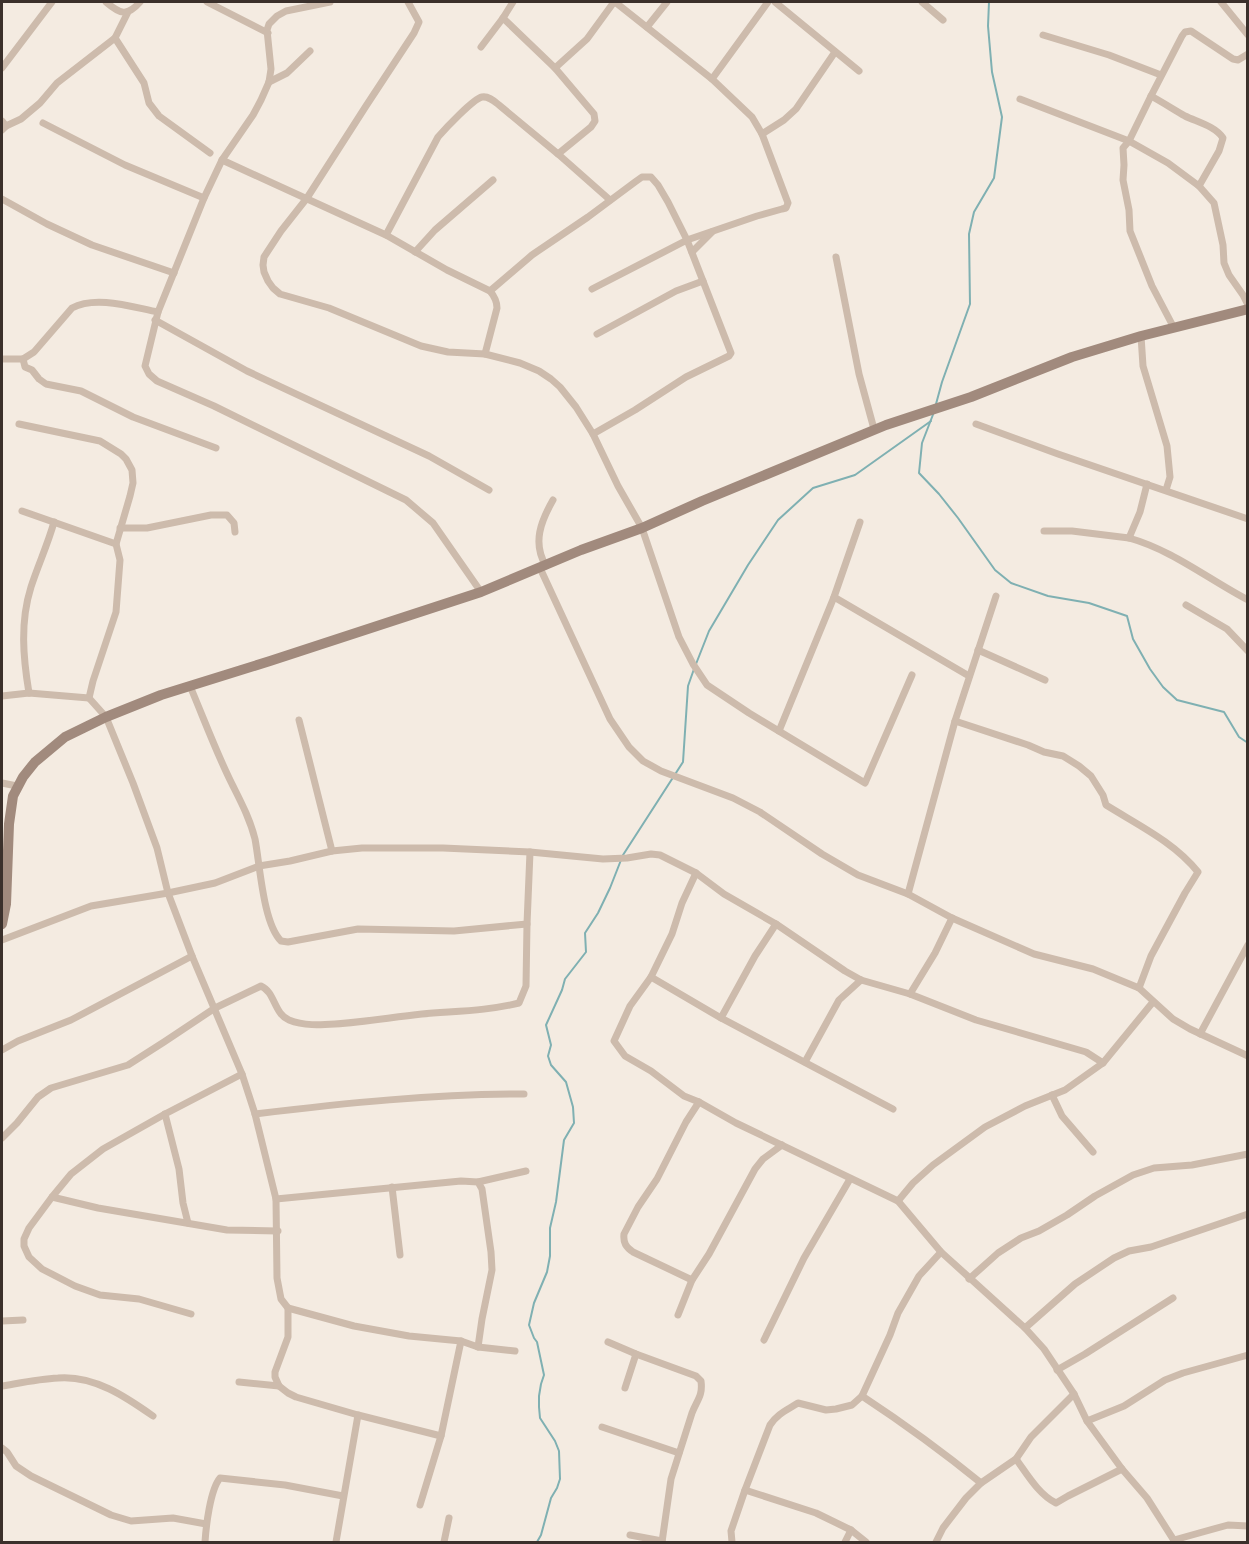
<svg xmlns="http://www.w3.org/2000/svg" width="1249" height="1544" viewBox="0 0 1249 1544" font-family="'Nunito Sans',sans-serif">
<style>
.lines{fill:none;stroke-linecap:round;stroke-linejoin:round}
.stream{stroke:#7fb0b2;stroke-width:2}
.street{stroke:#cdbbac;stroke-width:7}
.secondary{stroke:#a18a7d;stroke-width:10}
</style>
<rect width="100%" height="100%" fill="#f4ebe1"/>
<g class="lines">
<g class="stream">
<polyline points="936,404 942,382 970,304 969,234 974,212 994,178 1002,117 992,72 988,26 989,2"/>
<polyline points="934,412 922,443 919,473 939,494 958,518 995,570 1011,583 1048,596 1089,603 1127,616 1133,639 1150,669 1163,687 1177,700 1224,712 1239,737 1248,743"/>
<polyline points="696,664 709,631 748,565 778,520 813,488 855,475 931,421"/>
<polyline points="623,855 683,762 688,686 694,669"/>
<polyline points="537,1542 541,1535 551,1498 557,1488 560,1479 559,1451 555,1441 540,1418 539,1407 539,1396 541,1384 544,1375 537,1342 534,1338 529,1325 534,1303 547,1272 550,1256 550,1228 556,1202 564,1140 574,1123 573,1107 566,1082 551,1065 548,1056 551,1045 546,1025 562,990 565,979 586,952 585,933 598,913 610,888 621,860"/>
</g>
<g class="street">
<path d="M106,2c14,12 21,15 34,0"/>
<polyline points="207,2 268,33"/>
<polyline points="330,2 286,11 277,16 269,24 267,30 271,69 269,82 261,100 253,115 222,160 204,198 158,312 145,366 149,374 157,381 214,406 406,500 433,523 481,592"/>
<polyline points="408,2 419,22 414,33 366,106 307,198 281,231 264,257 263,265 264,272 268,281 273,288 280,294 329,308 421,346 448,352 485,354 520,363 539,371 551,379 560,387 576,407 593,434 618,486 642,528 679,637 693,664 707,685 749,713 865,783 912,675"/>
<polyline points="775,2 859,71"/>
<polyline points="922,2 943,20"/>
<polyline points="1221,2 1248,35"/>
<polyline points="503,18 555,68 594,114 595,121 591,127 558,154"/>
<polyline points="647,27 667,2"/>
<polyline points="1043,35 1109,55 1161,75"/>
<polyline points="115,38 144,83 149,103 159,116 210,153"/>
<polyline points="481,47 503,18 513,2"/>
<polyline points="2,68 52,2"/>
<polyline points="555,68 587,39 614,2"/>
<polyline points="712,79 768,2"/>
<polyline points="269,82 287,73 310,51"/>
<path d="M1151,96c11,6 22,13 34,20 12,6 30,10 38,22l-4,13 -20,35"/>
<polyline points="1020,99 1129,141 1168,163 1199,186 1214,203 1223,245 1224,263 1229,275 1243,295 1248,305"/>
<polyline points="2,121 6,126 2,130"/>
<polyline points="43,123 125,165 204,198"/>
<polyline points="6,126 21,119 40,103 57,83 115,38 128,12"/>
<polyline points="762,134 784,120 796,109 835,52"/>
<path d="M222,160l164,75 61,35 43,21c5,6 7,10 7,17l-12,46"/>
<polyline points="2,199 47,224 92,245 174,273"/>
<path d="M386,235l52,-98c7,-8 35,-38 44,-40 7,-1 12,4 17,8l59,49 52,46"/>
<polyline points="415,252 435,230 493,180"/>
<polyline points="692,252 712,232"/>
<polyline points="836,257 859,374 874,429"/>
<polyline points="592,289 687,240 757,216 782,209 786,208 788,203 762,134 752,117 712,79 615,2"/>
<polyline points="490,291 532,255 588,217 635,182 642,177 651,177 658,185 668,202 687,240 731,353 729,356 686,377 635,410 593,434"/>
<polyline points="155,320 247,371 429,456 489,490"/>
<polyline points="1174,328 1152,286 1130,231 1129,210 1123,180 1124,165 1123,148 1129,141 1151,96 1182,36 1185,32 1191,31 1233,59 1238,60 1248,54"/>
<polyline points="597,334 676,291 703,281"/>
<polyline points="1141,336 1143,366 1167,446 1170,477 1166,490"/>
<path d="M2,359h21l11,-7 38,-44c24,-13 60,-1 86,4"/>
<polyline points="23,359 25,367 32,370 39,379 46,384 81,391 133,417 216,448"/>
<polyline points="19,424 100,441 121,454 126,459 132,470 133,483 130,496 116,544 120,560 116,612 93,681 89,698 106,717 133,783 157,848 168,893 192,956 242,1074 255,1114 276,1199 277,1278 281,1299 288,1308 288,1337 275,1372 275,1377 279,1386 288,1393 296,1397 358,1415 441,1436"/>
<polyline points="976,424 1058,454 1248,519"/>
<polyline points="22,511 116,544"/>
<polyline points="120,528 147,528 211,515 227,515 234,523 235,532"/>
<path d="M1044,531h28l57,7c43,12 79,41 119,62"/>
<polyline points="1129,538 1140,512 1147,484"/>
<path d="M546,566c-14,-23 -5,-45 7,-66"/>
<polyline points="540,568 610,719 629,747 643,761 661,771 733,798 760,812 822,854 858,875 908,894 952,918 1034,954 1093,969 1139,988 1173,1019 1190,1029 1248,1056"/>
<polyline points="834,597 969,676"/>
<polyline points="1186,605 1227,629 1248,651"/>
<polyline points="978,650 1045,680"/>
<path d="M190,686c14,33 26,66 42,98 9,18 18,35 23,55 5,26 8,84 26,102l7,1 70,-13 96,2 73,-7"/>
<path d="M29,693c-6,-36 -9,-71 2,-106 7,-22 17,-43 23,-65"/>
<polyline points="2,696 29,693 89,698"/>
<polyline points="299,720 332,851"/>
<path d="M955,721l73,24 16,7 19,4 16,10 12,10 12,19 3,10c32,20 68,37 92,67l-13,21 -34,63 -12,32"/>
<polyline points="779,731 834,597 860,522"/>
<polyline points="2,783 17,786"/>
<polyline points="696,873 682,903 672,934 651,977 630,1006 614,1041 625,1056 651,1071 684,1096 699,1102 736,1123 898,1201 941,1252 1025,1328 1044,1349 1074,1394 1087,1421 1122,1469 1147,1498 1175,1542"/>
<polyline points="908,894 955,721 996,596"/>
<polyline points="2,940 91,906 168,893 215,883 259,866 290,861 332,851 362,848 443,848 530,852 603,859 627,858 651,854 660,855 696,873 724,894 776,924 845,971 861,980 910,994 976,1020 1086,1052 1103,1063"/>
<polyline points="651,977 721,1018 893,1109"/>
<polyline points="910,994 935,953 952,918"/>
<polyline points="721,1018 755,956 776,924"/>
<polyline points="1200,1034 1248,945"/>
<polyline points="2,1050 18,1041 71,1020 192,956"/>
<polyline points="805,1062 839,1000 861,980"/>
<polyline points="1052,1095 1062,1116 1093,1152"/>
<polyline points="165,1114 179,1169 183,1203 188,1223"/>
<path d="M255,1114c90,-11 179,-20 269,-20"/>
<path d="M2,1138l15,-15 21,-26 13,-9 77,-23 36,-23 51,-34 46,-22c14,6 13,28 28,34 15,6 31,5 46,4 30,-2 58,-7 87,-10 33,-3 65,-3 97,-11l7,-17 1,-62 3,-72"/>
<polyline points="478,1182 526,1171"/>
<polyline points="392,1187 400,1255"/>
<polyline points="52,1197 98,1208 227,1230 278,1231"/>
<polyline points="276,1199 461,1181 478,1182 482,1189 491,1252 492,1270 482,1319 478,1347"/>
<polyline points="898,1201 913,1183 933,1165 985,1127 1025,1106 1065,1090 1103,1063 1153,1002"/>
<polyline points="969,1279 998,1253 1021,1238 1039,1231 1067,1215 1095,1196 1133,1175 1154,1168 1192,1165 1248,1154"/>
<path d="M692,1280l-59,-28c-7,-5 -10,-9 -9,-18l14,-27 19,-28 29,-57 13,-20"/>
<polyline points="288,1308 354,1326 409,1336 461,1341 478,1347 515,1351"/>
<polyline points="191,1314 139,1299 100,1295 75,1286 42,1269 29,1257 24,1246 24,1239 29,1228 52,1197 71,1174 103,1149 165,1114 242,1074"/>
<polyline points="678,1315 692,1280 709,1254 755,1169 763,1159 782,1145"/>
<polyline points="2,1321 23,1320"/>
<polyline points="1025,1328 1075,1284 1114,1258 1129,1251 1151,1247 1248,1214"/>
<polyline points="764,1340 804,1258 850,1179"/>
<path d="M608,1342l28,12 60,22 5,5c2,15 -4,19 -9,32l-21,66 -9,63"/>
<polyline points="1057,1370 1085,1354 1173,1298"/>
<polyline points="239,1382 279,1386"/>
<path d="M2,1386c18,-3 37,-7 56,-8 36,-3 68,19 95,38"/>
<polyline points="625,1388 636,1354"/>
<path d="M862,1396c41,27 81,56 119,87"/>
<polyline points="1087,1421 1124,1406 1165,1380 1183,1373 1248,1355"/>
<polyline points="602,1427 679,1453"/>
<polyline points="2,1448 7,1452 16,1466 31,1476 111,1515 131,1521 173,1518 206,1524"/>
<path d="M1016,1459c11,15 23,36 40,44l12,-7 54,-27"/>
<polyline points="745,1490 816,1513 851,1530 866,1542"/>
<polyline points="420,1505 441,1436 461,1341"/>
<polyline points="630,1535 662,1541"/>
<polyline points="1174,1540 1228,1525 1248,1526"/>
<path d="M205,1542c1,-15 5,-52 15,-64l65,7 58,11"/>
<polyline points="336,1542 358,1415"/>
<polyline points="444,1542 449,1518"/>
<path d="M732,1542l-1,-11 14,-41 25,-65c7,-11 17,-15 28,-22l28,7 10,-1 16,-4 10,-9 28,-61 8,-22 21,-37 22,-24"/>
<polyline points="845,1542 851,1530"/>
<polyline points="936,1542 943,1528 966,1498 981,1483 1016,1459 1031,1437 1074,1394"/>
</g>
<polyline class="secondary" points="2,924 6,904 9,824 13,796 23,777 35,762 65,737 106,717 161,695 270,661 481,592 581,550 642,528 702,501 886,425 971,397 1072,357 1141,336 1248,309"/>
</g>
<rect width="1249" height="1544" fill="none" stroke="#3b302b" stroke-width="6"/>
</svg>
